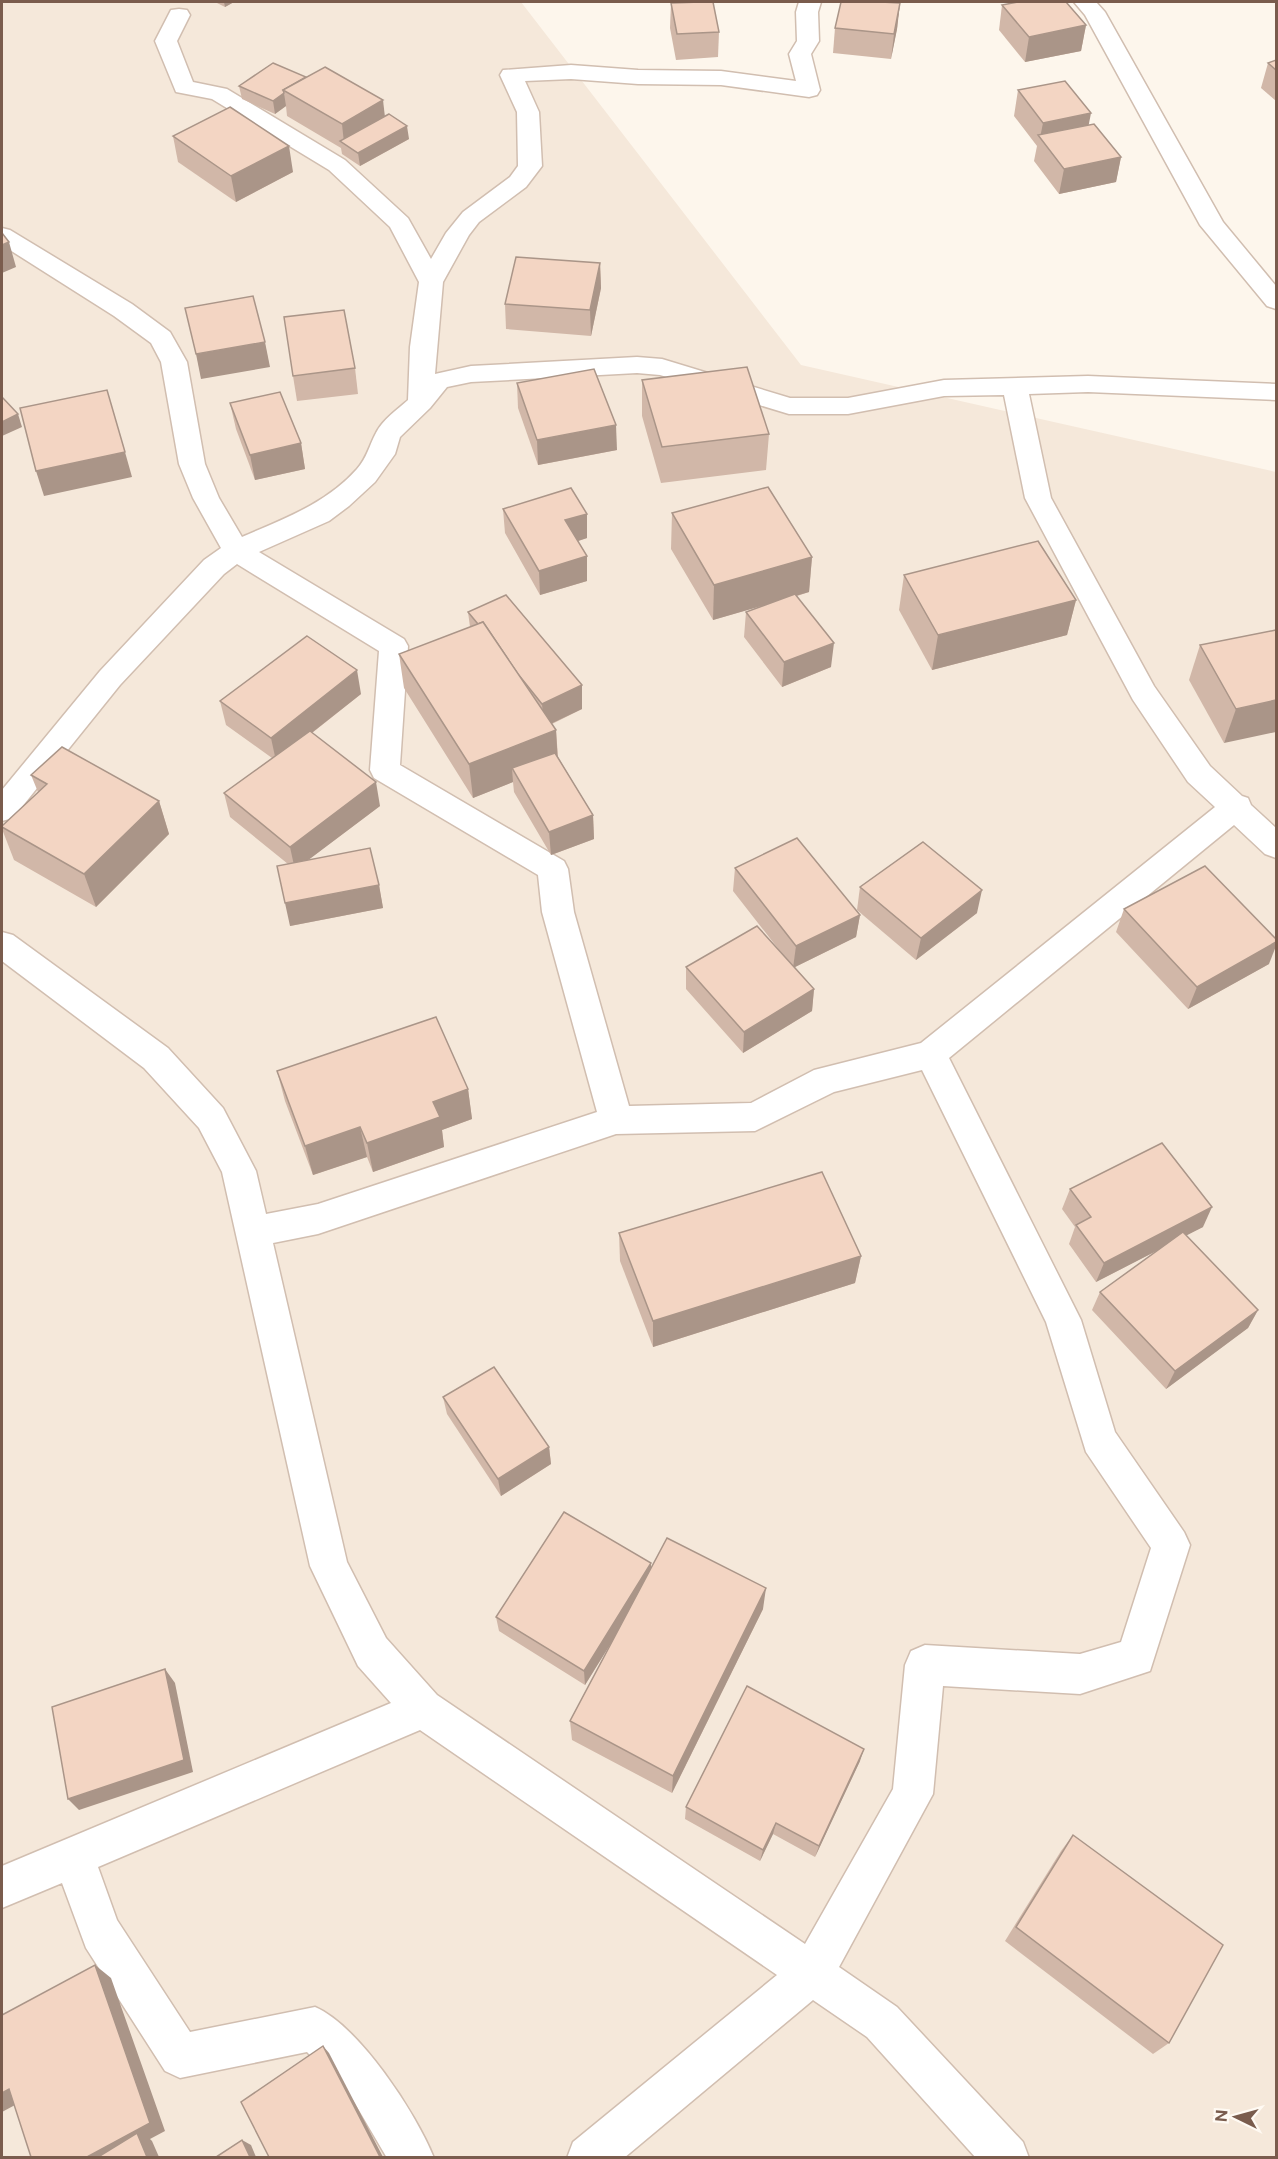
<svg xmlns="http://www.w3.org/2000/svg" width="1278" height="2159" viewBox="0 0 1278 2159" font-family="'Public Sans',sans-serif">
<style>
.residential{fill:#f5e8da}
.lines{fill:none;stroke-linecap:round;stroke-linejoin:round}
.minor-casing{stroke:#d1beb0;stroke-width:3}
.minor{fill:#fff;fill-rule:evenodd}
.wall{fill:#d1b7a8}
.shaded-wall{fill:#aa9588}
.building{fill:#f3d5c3;stroke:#aa9588;stroke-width:1.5}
</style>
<rect width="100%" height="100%" fill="#fdf6ec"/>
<polygon class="residential" points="2,2 521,2 801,365 1276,472 1276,2157 2,2158"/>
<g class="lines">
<g class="minor-casing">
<g id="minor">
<path d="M799,2h22l-3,10 1,29 -8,13 9,36 -3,5 -8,2 -88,-12 -83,-1 -67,-5 -46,2 14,31 3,54 -16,21 -47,35 -10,13 -26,47 -8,92 36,-8 166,-9 25,2 128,39h58l96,-18 144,-4 188,8v16l-188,-8 -59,2 22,104 103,188 56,80 32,30 6,2 3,7 25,23v30l-11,-4 -31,-29 -285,233 132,262 34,112 69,100 6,13 -40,126 -70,23 -137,-8 -10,108 -94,173 58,40 126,135 6,16h-53l-109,-121 -54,-37 -189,158h-57l6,-16 204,-167 -357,-245 -322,137 19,53 73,112 125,-25c44,19 101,106 119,151h-47l-34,-58 -46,-48 -127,26 -15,-7 -79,-123 -24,-65 -60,25v-42l389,-163 -33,-37 -48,-100 -88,-394 -23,-44 -55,-60 -142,-107v-29l11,3 155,113 55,60 33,63 10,43 52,-10 279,-92 -55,-200 -4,-37 -164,-97 -4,-8 9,-119 -142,-87 -13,10 -104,111 -107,133 -11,3v-31l98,-119 104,-111 17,-12 -28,-50 -14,-34 -18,-102 -10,-19 -37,-27 -112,-71v-17l8,2 122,74 38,28 17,30 18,102 14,34 23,39c41,-18 84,-33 115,-68 10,-11 12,-23 19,-36 6,-13 22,-24 32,-33l2,-53 9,-65 -29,-55 -61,-57 -117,-71 -36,-7 -21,-51 16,-31 8,-1 8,1 3,5 -13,26 16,41 34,7 118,71 63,58 23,41 15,-26 17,-21 47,-35 8,-11 -1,-54 -17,-37 3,-5 68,-5 67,5 83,1 75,10 -7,-27 8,-13 -1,-29zM637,373l23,2 129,39h59l96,-18 60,-1 21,103 108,202 55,82 27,25 -294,236 -107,27 -63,33 -122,3 -55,-194 -6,-43 -4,-8 -164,-96 8,-119 -4,-7 -145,-87 70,-31 20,-15 26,-24 20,-28 5,-17 30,-29 17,-21 24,-5zM922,1070l124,252 40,130 65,96 -30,94 -41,12 -155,-9 -14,6 -6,14 -12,124 -88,155 -368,-249 -51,-57 -39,-76 -74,-319 45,-9 298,-100 139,-3 79,-39z"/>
<polygon points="1074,2 1096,2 1105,12 1223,222 1276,286 1276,309 1267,306 1200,225 1085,15"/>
</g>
</g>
<use href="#minor" class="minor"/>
</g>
<g class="wall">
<polygon points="215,2 234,2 225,7"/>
<polygon points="671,3 719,32 718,57 676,60 670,28"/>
<polygon points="900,3 897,29 891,59 833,53 835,28"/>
<polygon points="1002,5 1086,25 1081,51 1025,62 999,30"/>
<polygon points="1276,60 1276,101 1261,88 1268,63"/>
<polygon points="273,63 385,117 409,139 360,166 342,154 341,148 287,116 286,106 275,114 242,99 239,86"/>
<polygon points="1018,90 1089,125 1121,157 1116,182 1059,194 1034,161 1037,146 1014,116"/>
<polygon points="173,136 293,172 236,202 178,162"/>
<polygon points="600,263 601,288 591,336 506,329 505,304"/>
<polygon points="355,368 358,394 297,401 293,376"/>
<polygon points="642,380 769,434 766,470 661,483 642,416"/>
<polygon points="517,383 617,450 538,465 518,408"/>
<polygon points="230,403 301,443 305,469 255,480 236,429"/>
<polygon points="503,509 587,538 578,541 587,556 587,581 540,595 505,533"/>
<polygon points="672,513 812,557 809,592 797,596 831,667 782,687 744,637 746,612 764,605 713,620 671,549"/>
<polygon points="904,575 1076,600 1067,635 932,670 899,610"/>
<polygon points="468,612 582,685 582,709 552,724 556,730 558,757 593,815 594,839 551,855 514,792 513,782 473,798 404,688 399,654 470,627"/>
<polygon points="1276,630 1224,743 1189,680 1200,645"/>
<polygon points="361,694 312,733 380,806 308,860 379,885 383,908 290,926 288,864 230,817 224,793 272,758 226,725 220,701"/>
<polygon points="31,775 159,801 169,834 96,907 14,860 2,829 2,826 38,792"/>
<polygon points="735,868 860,915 856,937 795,967 814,989 812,1011 743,1053 686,989 686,967 783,955 733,891"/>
<polygon points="860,887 977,913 916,960 857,910"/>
<polygon points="1124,909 1269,964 1188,1009 1116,932"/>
<polygon points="277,1071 468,1089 472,1119 442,1130 444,1147 373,1172 367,1157 313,1175 285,1101"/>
<polygon points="1070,1189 1203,1227 1186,1235 1258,1310 1248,1328 1166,1389 1092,1310 1100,1292 1160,1249 1096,1282 1069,1244 1075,1227 1062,1209"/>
<polygon points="619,1233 861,1256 855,1283 653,1347 620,1261"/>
<polygon points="443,1397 549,1447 551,1464 501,1496 447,1414"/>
<polygon points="651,1569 763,1609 672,1793 572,1740 570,1721 614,1638 585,1685 499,1631 496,1617"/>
<polygon points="860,1761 815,1857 773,1834 760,1861 685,1819 686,1807"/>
<polygon points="1073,1835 1169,2043 1153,2054 1005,1941 1061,1851"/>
</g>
<g class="shaded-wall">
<polygon points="224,2 234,2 225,7"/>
<polygon points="900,3 897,29 891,59 894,34"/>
<polygon points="1086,25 1081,51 1025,62 1029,37"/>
<polygon points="284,93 286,106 275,114 273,101"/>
<polygon points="383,100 386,126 344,143 342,124"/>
<polygon points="1091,113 1086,139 1040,138 1043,123"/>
<polygon points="407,126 409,139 360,166 358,153"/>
<polygon points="289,146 293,172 236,202 231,176"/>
<polygon points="1121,157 1116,182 1059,194 1064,169"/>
<polygon points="9,242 16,267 2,273 2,245"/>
<polygon points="600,263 601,288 591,336 590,310"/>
<polygon points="265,342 270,367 201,379 196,354"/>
<polygon points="18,414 22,427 2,436 2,422"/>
<polygon points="616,425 617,450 538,465 537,440"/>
<polygon points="301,443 305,469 255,480 250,455"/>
<polygon points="125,452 132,477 44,496 36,471"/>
<polygon points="587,514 587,538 566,545 565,520"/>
<polygon points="587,556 587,581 540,595 539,571"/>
<polygon points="812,557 809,592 713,620 714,585"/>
<polygon points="1076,600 1067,635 932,670 938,635"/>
<polygon points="834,643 831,667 782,687 784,662"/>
<polygon points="357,670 361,694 276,761 271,738"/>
<polygon points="582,685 582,709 544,727 542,704"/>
<polygon points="1276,700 1276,732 1224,743 1236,709"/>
<polygon points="556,730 558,764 512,768 513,782 473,798 469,764"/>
<polygon points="376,782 380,806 295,870 290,847"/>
<polygon points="159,801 169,834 96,907 84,874"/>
<polygon points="593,815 594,839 551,855 549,832"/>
<polygon points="379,885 383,908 290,926 285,903"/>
<polygon points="982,890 977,913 916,960 921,938"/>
<polygon points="860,915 856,937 793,968 796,946"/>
<polygon points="1276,942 1276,946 1269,964 1188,1009 1197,987"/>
<polygon points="814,989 812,1011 743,1053 744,1032"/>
<polygon points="468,1089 472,1119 442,1130 444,1147 373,1172 367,1143 433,1102"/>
<polygon points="360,1127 367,1157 313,1175 305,1146"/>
<polygon points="1212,1207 1203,1227 1096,1282 1104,1263"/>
<polygon points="861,1256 855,1283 653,1347 653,1321"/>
<polygon points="1258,1310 1248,1328 1166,1389 1175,1371"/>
<polygon points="549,1447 551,1464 501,1496 498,1479"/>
<polygon points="651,1563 651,1579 585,1685 584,1671"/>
<polygon points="766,1588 763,1609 672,1793 673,1776"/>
<polygon points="165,1669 175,1683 193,1772 79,1810 68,1799"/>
<polygon points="864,1749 860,1761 815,1857 819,1846"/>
<polygon points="776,1823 773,1834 760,1861 763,1850"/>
<polygon points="95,1965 111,1978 165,2131 150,2139 152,2141 159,2157 87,2157"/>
<polygon points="323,2046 329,2053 383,2157 380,2157"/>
<polygon points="9,2089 28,2098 2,2112 2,2093"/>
<polygon points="242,2140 251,2145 256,2157 250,2157"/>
</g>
<g class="building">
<polygon points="701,2 713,2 719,32 677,34 671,3"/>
<polygon points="841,2 881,2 900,3 894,34 835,28"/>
<polygon points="1018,2 1066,2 1086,25 1029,37 1002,5"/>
<polygon points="1276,60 1276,70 1268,63"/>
<polygon points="273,63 306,77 283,90 284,93 273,101 239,86"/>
<polygon points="325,67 383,100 342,124 283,90"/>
<polygon points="1065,81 1091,113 1043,123 1018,90"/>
<polygon points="230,107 289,146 231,176 173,136"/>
<polygon points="389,114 407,126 358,153 340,141"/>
<polygon points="1094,124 1121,157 1064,169 1038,135"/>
<polygon points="2,233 9,242 2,245"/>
<polygon points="516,257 600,263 590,310 505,304"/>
<polygon points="253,296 265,342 196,354 185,308"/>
<polygon points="344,310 355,368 293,376 284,317"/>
<polygon points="747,367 769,434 662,447 642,380"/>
<polygon points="594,369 616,425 537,440 517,383"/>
<polygon points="107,390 125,452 36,471 20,408"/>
<polygon points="280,392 301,443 250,455 230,403"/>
<polygon points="2,397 18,414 2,422"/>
<polygon points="768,487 812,557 714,585 672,513"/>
<polygon points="571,488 587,514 565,520 587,556 539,571 503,509"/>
<polygon points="1038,541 1076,600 938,635 904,575"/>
<polygon points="795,594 834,643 784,662 746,612"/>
<polygon points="506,595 582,685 542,704 518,674 483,622 478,624 468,612"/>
<polygon points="483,622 556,730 469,764 399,654"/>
<polygon points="1276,630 1276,700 1236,709 1200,645"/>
<polygon points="307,636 357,670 271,738 220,701"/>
<polygon points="310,731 376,782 290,847 224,793"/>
<polygon points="62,747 159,801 84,874 2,827 2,826 47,784 31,775"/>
<polygon points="555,753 593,815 549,832 512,768"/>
<polygon points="797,838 860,915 796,946 735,868"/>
<polygon points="923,842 982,890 921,938 860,887"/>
<polygon points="370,848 379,885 285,903 277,866"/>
<polygon points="1205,866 1276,939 1276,942 1197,987 1124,909"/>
<polygon points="757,926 814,989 744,1032 686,967"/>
<polygon points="436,1017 468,1089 433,1102 440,1117 367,1143 360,1127 305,1146 277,1071"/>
<polygon points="1162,1143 1212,1207 1104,1263 1076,1225 1091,1217 1070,1189"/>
<polygon points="822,1172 861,1256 653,1321 619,1233"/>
<polygon points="1183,1232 1258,1310 1175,1371 1100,1292"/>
<polygon points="494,1367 549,1447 498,1479 443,1397"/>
<polygon points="564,1512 651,1563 584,1671 496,1617"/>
<polygon points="667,1538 766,1588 673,1776 570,1721"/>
<polygon points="165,1669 184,1760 68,1799 52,1707"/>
<polygon points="747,1686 864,1749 819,1846 776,1823 763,1850 686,1807"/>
<polygon points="1073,1835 1223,1945 1169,2043 1016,1927"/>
<polygon points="95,1965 150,2123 87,2157 31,2157 9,2089 2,2093 2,2015"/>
<polygon points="323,2046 380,2157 269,2157 241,2102"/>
<polygon points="137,2133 147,2157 98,2157"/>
<polygon points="242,2140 250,2157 216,2157"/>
</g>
<rect width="1278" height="2159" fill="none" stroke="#7a5c4d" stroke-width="6"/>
<g transform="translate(1236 2117) rotate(275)" stroke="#fffaf3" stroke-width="4.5" paint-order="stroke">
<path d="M0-4.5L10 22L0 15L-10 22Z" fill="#7a5c4d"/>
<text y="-9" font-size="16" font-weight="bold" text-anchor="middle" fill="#7a5c4d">N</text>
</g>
</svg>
